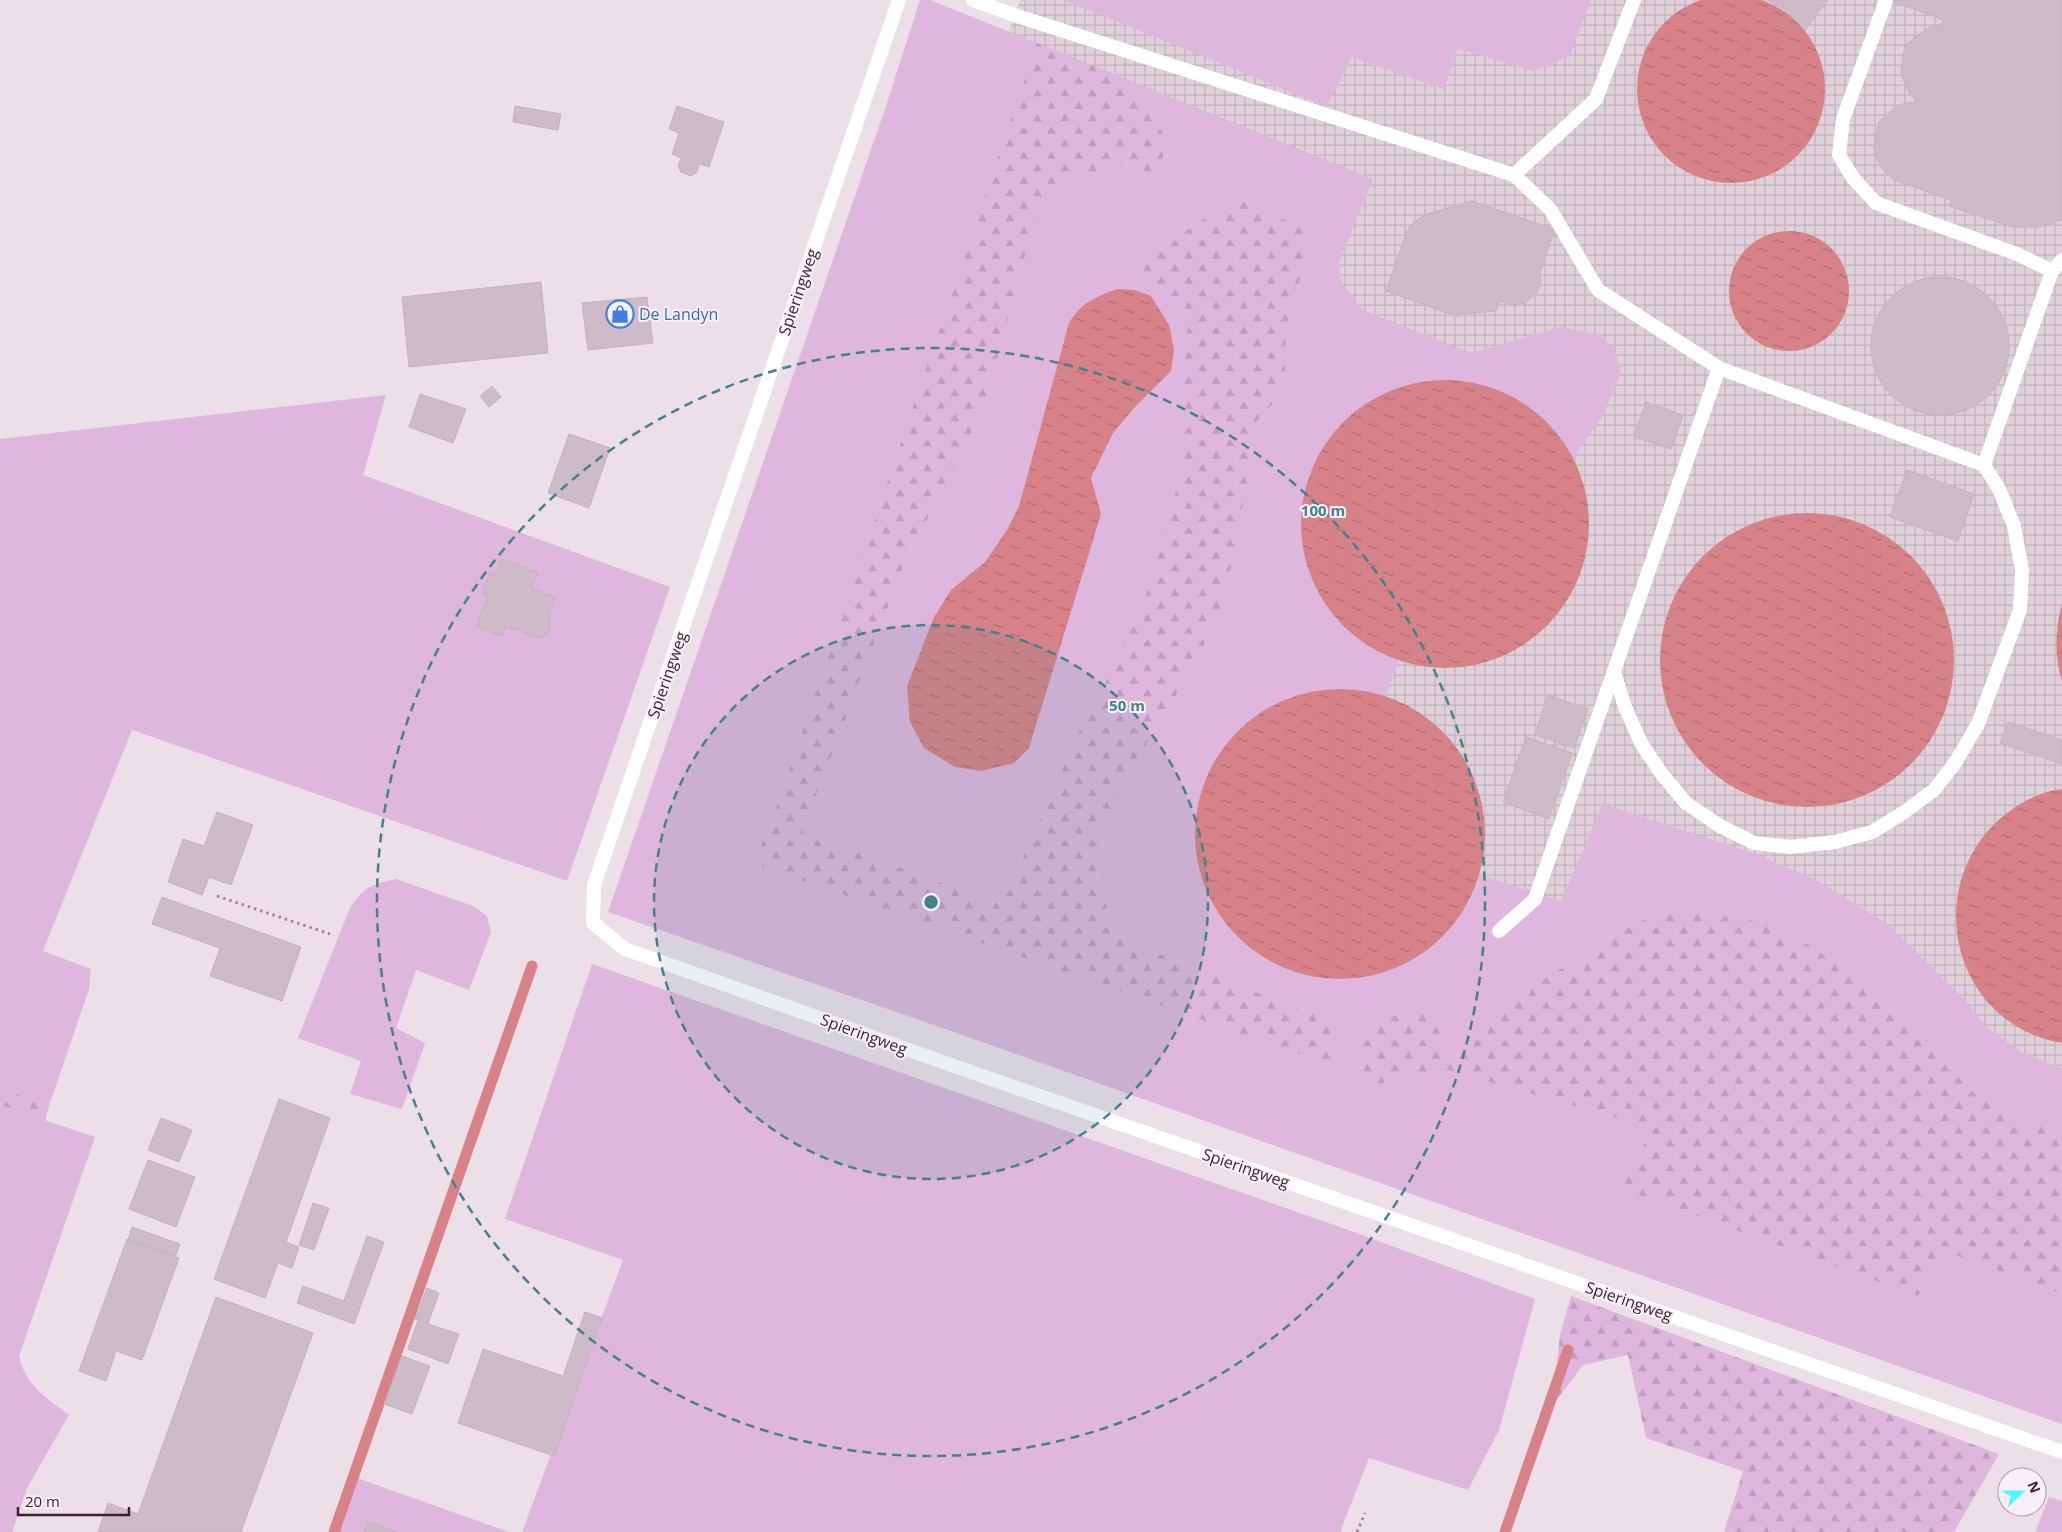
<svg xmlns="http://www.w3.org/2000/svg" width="2062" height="1532" viewBox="0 0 2062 1532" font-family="'Open Sans',sans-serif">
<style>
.industrial{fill:url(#industrial-grid)}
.green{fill:#dfb6dd;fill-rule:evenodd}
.forest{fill:url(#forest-firs)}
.water{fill:url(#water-ripples)}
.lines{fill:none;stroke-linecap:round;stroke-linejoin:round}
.stream{stroke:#d68288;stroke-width:11}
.building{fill:#cdbbc7;stroke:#c6b1be}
.path{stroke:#b27d9a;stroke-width:3;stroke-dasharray:2.5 4;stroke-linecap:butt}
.service{stroke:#fff;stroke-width:14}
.tertiary{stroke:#fff;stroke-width:14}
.ring{fill:none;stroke:#43828c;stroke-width:2.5;stroke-dasharray:9 6}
.labels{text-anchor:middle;stroke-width:4;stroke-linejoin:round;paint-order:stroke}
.street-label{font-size:16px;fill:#3d1f2e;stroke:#f8f0f6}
.shop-label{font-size:16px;fill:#366cbe;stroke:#f8f0f6;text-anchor:start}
.centre{fill:#43828c;stroke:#f8f0f6;stroke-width:2.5}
.ring-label{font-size:15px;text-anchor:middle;font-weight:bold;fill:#43828c;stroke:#f8f0f6;stroke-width:4;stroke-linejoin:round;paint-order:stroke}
</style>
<defs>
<pattern id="industrial-grid" width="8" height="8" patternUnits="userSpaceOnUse" patternTransform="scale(1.25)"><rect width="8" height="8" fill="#e0d0da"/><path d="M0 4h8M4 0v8" fill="none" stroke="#c1b2bb"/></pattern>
<pattern id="forest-firs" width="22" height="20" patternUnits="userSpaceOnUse" patternTransform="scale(1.25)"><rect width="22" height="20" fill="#dfb6dd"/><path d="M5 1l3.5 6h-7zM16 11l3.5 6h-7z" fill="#c09cbe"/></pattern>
<pattern id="water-ripples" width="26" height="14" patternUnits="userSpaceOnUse" patternTransform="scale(1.25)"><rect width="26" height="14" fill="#d68288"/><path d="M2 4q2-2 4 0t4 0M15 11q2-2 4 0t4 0" fill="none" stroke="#af6a70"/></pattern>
</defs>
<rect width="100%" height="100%" fill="#ecdfe8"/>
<polygon class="industrial" points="1020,0 2062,0 2062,1389 689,889"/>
<g class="green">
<path d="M920,0h10l107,43 -265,778 -19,42 580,159 -215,-84 -22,-63 6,-44 21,-50 41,-65 41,-73 20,-45 27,-140 2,-33 32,-37 -2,-38 26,-116 -68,-38 -108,68 53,57 -7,156 -31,111 -36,80 -33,62 -78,175 -200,-73 102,-267 81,-160 54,-202 17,-20 15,-6 31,-6 12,-8 47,12 4,-39 -41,-58 249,101 -34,83 1,15 5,10 18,23 108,43 91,-26 38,8 15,15 6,23 -19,44 -29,41c-16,-31 -50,-62 -85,-71 -10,-3 -24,0 -34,1 -14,1 -57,0 -68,5 -23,9 -39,26 -54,45 -11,15 -21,29 -26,46 -4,17 -4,32 -3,49 1,8 0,18 2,26 12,49 49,85 94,102l-13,35c-39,-9 -64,-9 -101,3l-12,264 24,10 25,5 25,1 25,-3 25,-8 22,-12 51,-55 10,-26 81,26 42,-97 156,51 57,25 72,44 78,77 21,27 36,25 39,15v62l-40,-9 -46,-26 -100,-99 -32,-28 -31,-21 -53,-25 -145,12 -48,31 -48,29 -38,41 -30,18 -88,34 85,-17 205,58 -31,61 296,107 26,-45 118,43v130l-1134,-401 -320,-111 278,-806zM1069,323l66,84 -22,26 -22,45 10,36 -194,172 27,-69 17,-27 34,-28 22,-32 12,-24z"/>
<polygon points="1064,0 1591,0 1570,56 1533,71 1458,49 1444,89 1352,57 1327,107"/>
<polygon points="386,395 363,475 670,587 567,881 132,730 43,951 91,969 89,989 49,1106 0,1089 0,439"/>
<path d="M396,879l77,27 14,10 4,16 -22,58 -53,-20 -20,58 29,15 -23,66 -52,-15 11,-33 -63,-23 52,-130c15,-22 20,-23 46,-29z"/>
<polygon points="592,964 1354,1232 1535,1299 1499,1430 1468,1490 1369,1458 1340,1532 522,1532 623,1260 505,1219"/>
<path d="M0,1105l95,32 -76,219c5,27 29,44 50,59l-42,73 -15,44h-12z"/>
<polygon points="354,1477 509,1532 334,1532"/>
<polygon points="2049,1497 2062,1501 2062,1532 2035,1532"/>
</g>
<g class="forest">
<polygon points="1037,43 1124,78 1165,136 1161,175 1114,163 1102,171 1071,177 1056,183 1039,203 985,405 904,565 802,832 1002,905 1080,730 1113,668 1149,588 1180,477 1187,321 1134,264 1241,196 1310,234 1284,350 1286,388 1254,425 1252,458 1225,598 1205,643 1164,716 1123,781 1102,831 1096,875 1118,938 1333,1022 1331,1065 753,863 772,821"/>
<polygon points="1702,913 1760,922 1813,947 1844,968 1876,996 1976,1095 2022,1121 2062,1130 2062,1294 1944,1251 1918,1296 1622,1189 1652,1128 1448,1070 1363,1087 1356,1039 1381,1017 1427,1012 1451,1053 1481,1035 1519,994 1567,965 1615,934 1657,914"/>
<polygon points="0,1089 49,1106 45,1120 0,1105"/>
<polygon points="1571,1296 1999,1454 1954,1532 1724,1532 1743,1471 1646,1438 1628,1355 1583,1365 1552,1406 1560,1335"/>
</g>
<g class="water">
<circle cx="1731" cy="89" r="94"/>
<circle cx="1789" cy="291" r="60"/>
<path d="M1117,289l18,1 16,6 18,29 5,24 -3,22 -36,36 -22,26 -22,45 10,36 -72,234 -15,15 -33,8 -26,-4 -31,-19 -14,-26 -3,-36 27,-69 17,-27 34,-28 22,-32 12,-24 50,-183c14,-22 25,-25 48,-34z"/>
<circle cx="1445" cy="524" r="144"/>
<circle cx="1807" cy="660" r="147"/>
<path d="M2062,604v77c-8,-25 -7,-52 0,-77z"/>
<circle cx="1340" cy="834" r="145"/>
<path d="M2062,789v254c-112,-19 -143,-162 -55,-230 15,-12 36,-22 55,-24z"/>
</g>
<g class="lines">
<g class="stream">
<polyline points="334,1532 532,966"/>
<polyline points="1505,1532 1568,1350"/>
</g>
</g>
<g class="building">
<polygon points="1767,0 1828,0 1805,30 1784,9"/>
<polygon points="1889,0 1947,0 1951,2 1952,0 2062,0 2062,220 2039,227 2013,227 1949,206 1951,200 1894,180 1884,171 1877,159 1874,147 1879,122 1895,107 1905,103 1918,102 1910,94 1901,75 1903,54 1907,44 1914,38 1931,26 1942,24 1944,20"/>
<polygon points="515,106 561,114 558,130 513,122"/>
<polygon points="677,106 724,122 709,167 699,164 697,172 691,176 681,172 678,166 681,158 672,154 679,133 669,129"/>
<polygon points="1472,201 1559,231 1557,237 1553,235 1540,272 1541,281 1537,293 1525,303 1513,305 1499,301 1496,311 1460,314 1459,317 1386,291 1407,231 1413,223 1424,215"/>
<circle cx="1940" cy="346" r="69"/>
<polygon points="541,282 548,353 409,367 402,297"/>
<polygon points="647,297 653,343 588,350 582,303"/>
<polygon points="492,386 501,397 489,407 480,396"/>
<polygon points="420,394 466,409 453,443 409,427"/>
<polygon points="1646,402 1683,415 1671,449 1634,437"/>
<polygon points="569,434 610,448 589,508 548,493"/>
<polygon points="1907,470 1974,494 1958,541 1890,517"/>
<polygon points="502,559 539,573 537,574 531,588 555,597 548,617 551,618 549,622 550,625 548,633 544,635 542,639 506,626 502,636 476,626 488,596 482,593 490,572 496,575"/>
<polygon points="1548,695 1588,709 1574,748 1535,735"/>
<polygon points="2008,722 2062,740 2062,764 2000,743"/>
<polygon points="1526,737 1572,753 1549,819 1503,802"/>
<polygon points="217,812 253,825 231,885 209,877 202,895 168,882 183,839 204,846"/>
<polygon points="162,897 301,947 282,1001 210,976 220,948 152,924"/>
<polygon points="279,1099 330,1118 286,1242 299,1247 292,1268 278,1263 265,1298 214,1279"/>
<polygon points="161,1118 192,1130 179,1162 148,1150"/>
<polygon points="148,1160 195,1177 176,1227 129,1209"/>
<polygon points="313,1203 329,1208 314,1250 299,1245"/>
<polygon points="132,1227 180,1244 175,1257 128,1240"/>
<polygon points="367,1236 384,1242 354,1324 297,1303 303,1286 344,1301"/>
<polygon points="127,1239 179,1258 142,1360 116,1351 106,1381 79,1371"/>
<polygon points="427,1288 439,1293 428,1324 459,1334 448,1364 408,1349 418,1320 415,1319"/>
<polygon points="216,1297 313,1333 241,1532 98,1532 108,1503 138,1514"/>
<polygon points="585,1312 602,1318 554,1456 458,1423 483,1349 563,1376"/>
<polygon points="402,1356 430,1366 412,1414 384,1404"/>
<polygon points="368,1522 397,1532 364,1532"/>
</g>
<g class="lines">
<g class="path">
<polyline points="217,896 330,934"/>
<polyline points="1357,1532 1365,1513"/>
</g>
<g class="service">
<polyline points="973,0 1014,15 1514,175 1550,209 1598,290 1719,368 1984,465 2052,271 2062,260"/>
<polyline points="1886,0 1843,119 1839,155 1853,178 1876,203 2017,254 2052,271"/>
<polyline points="1514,175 1596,99 1634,0"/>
<polyline points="1614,672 1625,707 1641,743 1661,773 1686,803 1720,826 1754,843 1790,847 1835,842 1872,832 1903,813 1934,790 1955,763 1978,724 2020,610 2022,570 2014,526 1999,489 1984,465"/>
<polyline points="1499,931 1535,899 1719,368"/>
</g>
<polyline class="tertiary" points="899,0 594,885 593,923 625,949 954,1066 2062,1452"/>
</g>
<circle cx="931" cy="902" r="277" fill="#43828c" fill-opacity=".12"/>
<g class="ring">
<circle cx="931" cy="902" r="277"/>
<circle cx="931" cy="902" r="554"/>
</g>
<defs>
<g id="shop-ring" transform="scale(1.4375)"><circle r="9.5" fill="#f8f0f6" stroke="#3f7fe0" stroke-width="1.5"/><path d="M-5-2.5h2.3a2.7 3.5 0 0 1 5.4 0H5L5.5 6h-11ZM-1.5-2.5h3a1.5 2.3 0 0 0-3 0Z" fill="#3f7fe0"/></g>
</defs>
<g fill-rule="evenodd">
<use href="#shop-ring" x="620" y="314"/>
</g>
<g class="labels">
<g class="street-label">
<text transform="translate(798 292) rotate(-71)" y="6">Spieringweg</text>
<text transform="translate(667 675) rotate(-71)" y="6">Spieringweg</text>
<text transform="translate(864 1034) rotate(20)" y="6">Spieringweg</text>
<text transform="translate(1246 1168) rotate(19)" y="6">Spieringweg</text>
<text transform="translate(1629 1301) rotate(19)" y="6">Spieringweg</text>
</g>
<g class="shop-label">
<text x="639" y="320">De Landyn</text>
</g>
</g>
<circle cx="931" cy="902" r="8" class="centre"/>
<g class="ring-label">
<text x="1323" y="516">100 m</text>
<text x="1127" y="711">50 m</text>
</g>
<g transform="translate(2022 1492) rotate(68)"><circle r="24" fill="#f8f0f6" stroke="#ad9ca6"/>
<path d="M0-4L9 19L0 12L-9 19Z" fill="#4bfafe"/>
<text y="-8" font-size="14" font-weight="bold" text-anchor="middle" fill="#3d1f2e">N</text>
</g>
<path d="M18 1507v8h111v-8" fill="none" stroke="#3d1f2e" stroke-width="2.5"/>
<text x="25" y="1507" font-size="15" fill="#3d1f2e" stroke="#f8f0f6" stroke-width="4" paint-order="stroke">20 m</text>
</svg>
